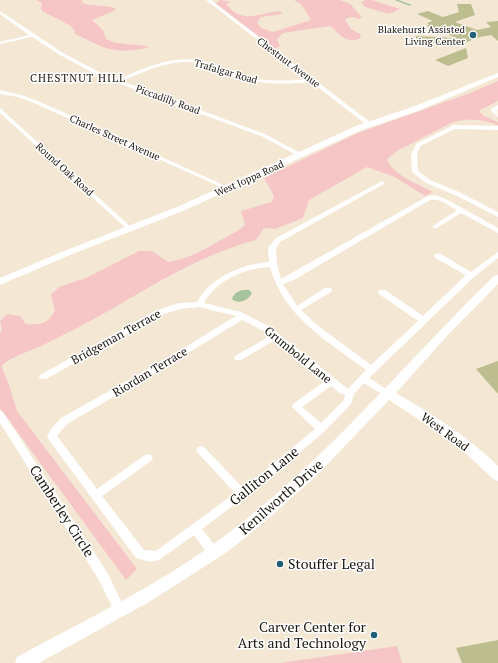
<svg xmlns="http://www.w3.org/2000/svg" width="498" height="663" viewBox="0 0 498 663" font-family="'PT Serif',serif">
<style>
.green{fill:#f5c6c5}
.water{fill:#a5c39d}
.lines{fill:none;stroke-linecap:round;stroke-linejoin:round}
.stream{stroke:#a5c39d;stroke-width:1.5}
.building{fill:#bdbe90}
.street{fill:#fff;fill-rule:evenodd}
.secondary{fill:#fff;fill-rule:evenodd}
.poi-dot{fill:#225d76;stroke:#fff;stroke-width:1.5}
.labels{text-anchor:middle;stroke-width:3;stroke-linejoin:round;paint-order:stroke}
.far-poi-label{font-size:10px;fill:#1a160f;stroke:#fff;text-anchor:end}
.far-street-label{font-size:10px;fill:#1a160f;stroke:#fff}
.far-neighbourhood-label{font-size:11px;letter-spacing:1px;fill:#1a160f;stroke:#fff}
.street-label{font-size:12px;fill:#1a160f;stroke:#fff}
.near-street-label{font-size:14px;fill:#1a160f;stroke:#fff}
.near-poi-label{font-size:14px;fill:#1a160f;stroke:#fff;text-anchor:start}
</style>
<rect width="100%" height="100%" fill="#f4e7d4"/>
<g class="green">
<path d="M36,0h46v3c12,4 25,1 34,6l-2,2 -22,9 11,10 3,9c14,7 29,4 44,8 -13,4 -31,5 -44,1 -10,-3 -21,-10 -31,-14v-3l-4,-5 -29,-15 -1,-3 1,-5z"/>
<path d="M220,0l11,2 -5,2c17,21 32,9 54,7l2,3 -21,3 -4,6 4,5 12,4 38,-12 -10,-16 -7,-4h46l10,4 12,13 -4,2 -4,-2 -7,1 -2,2 6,9 9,5 1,4c-14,6 -21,-2 -30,-12l-42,6 -6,1 -6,6 3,7 -5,3 -60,-45z"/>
<polygon points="366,0 372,0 400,9 389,14 365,7 361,2"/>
<path d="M498,81v20l-18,9v2l4,4 14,6v3c-17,-6 -29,-8 -47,-2l-54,28 -10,8c4,15 33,26 46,33l-8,4 -30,-19 -28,-10 -58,33 -6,18 -28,11 -11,-1 -8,12c-65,17 -118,56 -177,87 -13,6 -25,13 -38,19 -15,7 -27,9 -40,20l7,16 9,29 120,158 -11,11 -126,-172v-75l2,-3 -2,-9 8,-7 12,2 6,8c15,1 22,0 29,-14l-4,-16 10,-8 25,-8 53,-27h13l16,11c25,-3 48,-20 71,-32l6,-5 -4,-14 31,-9 2,-6 -10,-18 94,-45 112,-40z"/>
<polygon points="397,646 402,663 280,663"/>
</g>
<path class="water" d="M249,290l3,3c-3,7 -14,12 -20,6 2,-7 10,-10 17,-9z"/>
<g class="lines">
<polyline class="stream" points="396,0 410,5"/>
</g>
<g class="building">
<polygon points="457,4 471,4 475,15 455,22 477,30 491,27 486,22 498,21 498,41 491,35 480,37 464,43 465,45 416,42 416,36 457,38 427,26 429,24 427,23 433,21 417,14 428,11 443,17 459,12"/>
<polygon points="466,48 468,58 448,66 435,60"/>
<polygon points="498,361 498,394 476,369"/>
<polygon points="498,640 498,663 462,663 456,648"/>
</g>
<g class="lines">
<g class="street">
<path d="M206,0h5l160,123v2h-4l-56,-43c-28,3 -55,2 -82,-7 -14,-4 -25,-13 -40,-13 -23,-1 -46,10 -67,19l143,53 37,20 1,1 -3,2 -39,-21 -162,-60 -39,-21 -28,-18 -32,7v-2l29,-7 -29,-21v-3l63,42 40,21 15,5c24,-10 52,-23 79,-19 13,1 23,9 34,13 25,8 51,9 77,6z"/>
<polygon points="0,90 21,95 38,101 230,188 227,190 225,189 34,103 18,97 0,94"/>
<polygon points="498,105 498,109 497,110 498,117 491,111 492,108"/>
<polygon points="0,108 132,228 132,230 128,230 0,113"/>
<polygon points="454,125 498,126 498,130 455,129 420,146 417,155 418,171 430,180 459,192 498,212 498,217 455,195 426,183 412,172 411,155 416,144"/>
<path d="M382,181l2,1v2l-104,58 -4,6 1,16 4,15 147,-83 7,-1 11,4 52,29v5l-37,-20 -24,15h-4v-2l24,-16c-9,-5 -17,-12 -27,-10l-136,80 -11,4 14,22 28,-18h6l1,2 -1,2 -30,18 16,15 54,40 47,-44 -39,-27 -1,-2 1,-2h6l38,26 43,-41 -31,-17 -1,-2 1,-2h6l30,18 27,-20v6l-24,19 -105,101 22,14 1,2 -1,2 -3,1 -3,-1 -21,-13 -10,11 -3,10 -27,28 -56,47 -66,50 16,20 1,4 -1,4 -4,1 -4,-1 -16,-22 -35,25 -9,2 -14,-4 -87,-118 -2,-3 4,-8 10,-11 103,-58 72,-44 -37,-9 -19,2 -19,6 -115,64h-6l-1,-2 1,-2 115,-64 24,-8 18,-1c14,-25 45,-38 72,-40l-1,-14 8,-10zM270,267c14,50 56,73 96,103l-18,19 -78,-62 -29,-15 -37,-9c12,-23 42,-35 66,-36zM242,320l22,11 6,5 -35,20 -1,2 1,2h6l34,-20 50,41 -32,23 -1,3 23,22 -53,44 -20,14 -38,-40 -3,-1 -3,1 -2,3 2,3 37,40 -79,58 -12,-1 -42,-54 49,-35 2,-3 -2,-3 -3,-1 -3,1 -48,34 -40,-53 10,-12 103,-60zM331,386l9,7 5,2 -1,5 -23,23 -19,-16z"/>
<polygon points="0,411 3,412 107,572 125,609 123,613 119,615 115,613 99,580 0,423"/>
</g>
<g class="secondary">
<polygon points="498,73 498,77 418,111 362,130 183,211 70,255 0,285 0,278 64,251 177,207 356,126 412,107"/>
<path d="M498,275v9l-51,52 -51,57c36,21 72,43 102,73v15l-5,-2 -37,-35 -67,-44 -74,77 -54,48 -34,27 -78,50 -110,61h-24l2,-6c74,-40 152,-77 218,-129 96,-74 173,-168 259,-252z"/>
</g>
</g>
<g class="poi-dot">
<circle cx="473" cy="35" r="4"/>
<circle cx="280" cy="564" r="4"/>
<circle cx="374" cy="635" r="4"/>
</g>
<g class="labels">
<g class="far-poi-label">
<text x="465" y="33">Blakehurst Assisted<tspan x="465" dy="12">Living Center</tspan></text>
</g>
<g class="far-street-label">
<text transform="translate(289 62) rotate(37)" y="4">Chestnut Avenue</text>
<text transform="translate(226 71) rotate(16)" y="4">Trafalgar Road</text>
<text transform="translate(168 99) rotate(20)" y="4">Piccadilly Road</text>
<text transform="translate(115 137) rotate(24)" y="4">Charles Street Avenue</text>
<text transform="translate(65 169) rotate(42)" y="4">Round Oak Road</text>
<text transform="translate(249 178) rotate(-24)" y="4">West Joppa Road</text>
</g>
<g class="far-neighbourhood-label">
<text x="78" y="82">CHESTNUT HILL</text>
</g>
<g class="street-label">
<text transform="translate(116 337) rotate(-29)" y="4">Bridgeman Terrace</text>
<text transform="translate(298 355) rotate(39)" y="4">Grumbold Lane</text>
<text transform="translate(150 372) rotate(-31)" y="4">Riordan Terrace</text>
<text transform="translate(445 432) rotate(36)" y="4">West Road</text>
</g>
<g class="near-street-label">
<text transform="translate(264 476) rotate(-39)" y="5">Galliton Lane</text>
<text transform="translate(281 497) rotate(-41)" y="5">Kenilworth Drive</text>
<text transform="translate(62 511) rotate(57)" y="5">Camberley Circle</text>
</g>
<g class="near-poi-label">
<text x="288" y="569">Stouffer Legal</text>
<text x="366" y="632" text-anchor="end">Carver Center for<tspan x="366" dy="16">Arts and Technology</tspan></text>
</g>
</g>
</svg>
